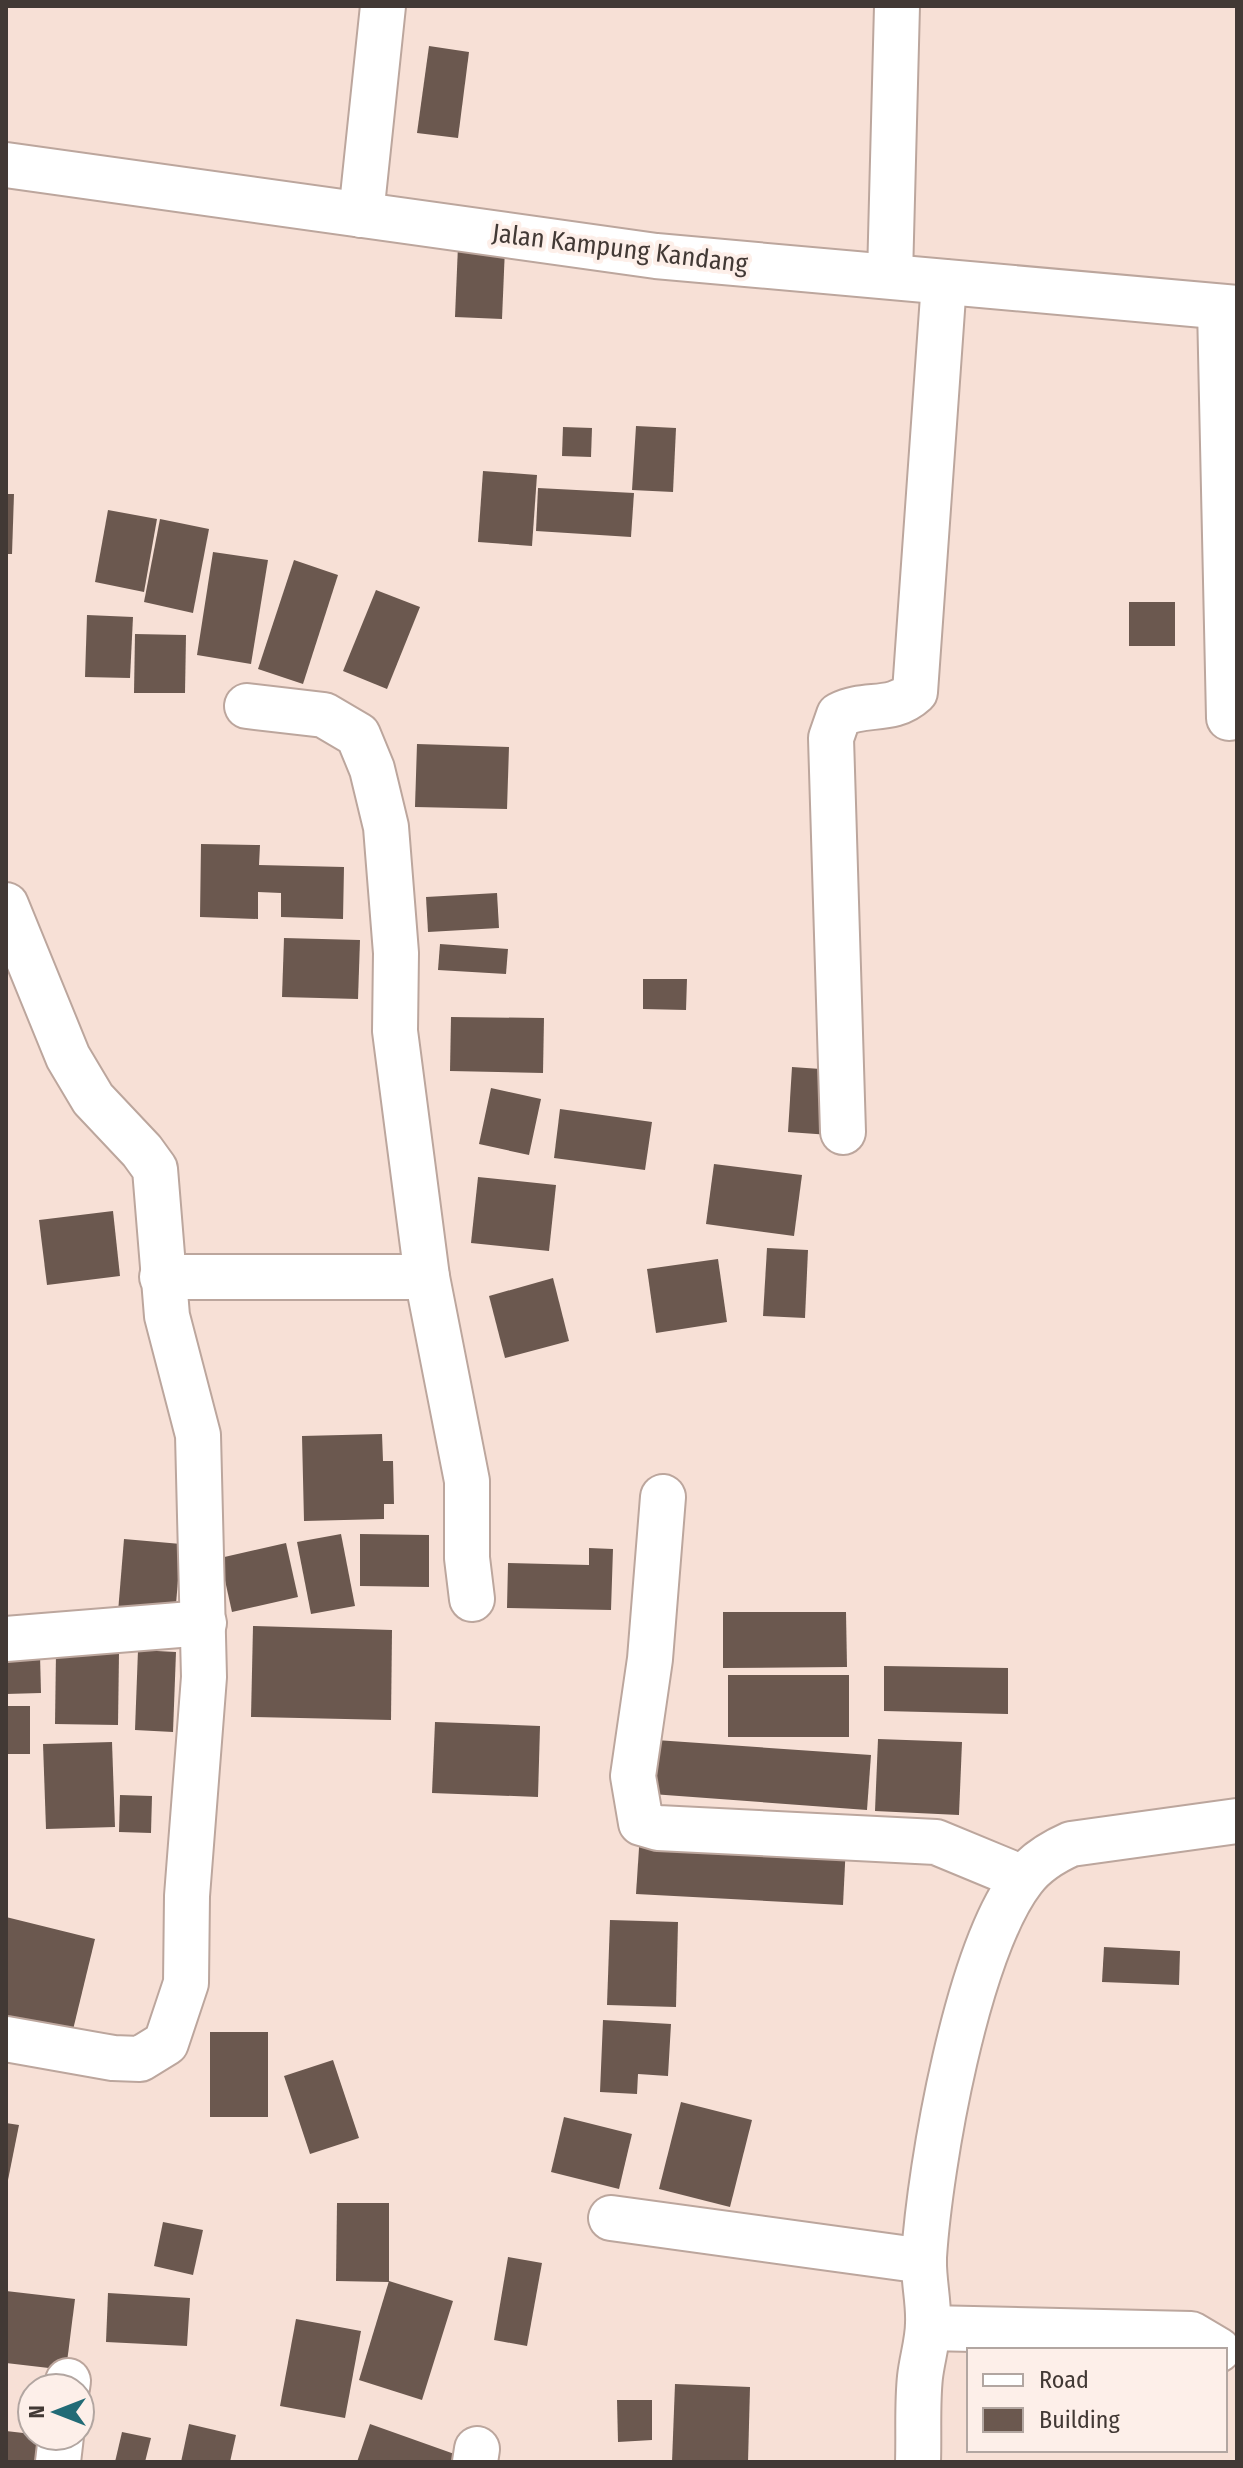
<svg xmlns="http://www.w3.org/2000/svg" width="1243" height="2468" viewBox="0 0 1243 2468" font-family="'Fira Sans Condensed',sans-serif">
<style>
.building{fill:#6b584f}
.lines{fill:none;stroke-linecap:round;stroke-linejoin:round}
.minor-casing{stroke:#bca69d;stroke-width:48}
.minor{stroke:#fff;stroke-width:44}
.labels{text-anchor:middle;stroke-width:8;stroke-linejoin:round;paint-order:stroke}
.street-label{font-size:26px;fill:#423935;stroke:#fdefe9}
</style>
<rect width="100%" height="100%" fill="#f7e0d6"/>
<g class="building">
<polygon points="429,46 469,52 458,138 417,133"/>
<polygon points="458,246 505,248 502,319 455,317"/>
<polygon points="636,426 676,428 673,492 632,490"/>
<polygon points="563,427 592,428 591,457 562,456"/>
<polygon points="483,471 537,475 532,546 478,542"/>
<polygon points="538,488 634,493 631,537 536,531"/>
<polygon points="6,494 14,494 12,554 6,554"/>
<polygon points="108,510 157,519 144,592 95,582"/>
<polygon points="160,519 209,529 193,613 144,602"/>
<polygon points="213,552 268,560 251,664 197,655"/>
<polygon points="294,560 338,575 303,684 258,669"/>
<polygon points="376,590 420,607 387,689 343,671"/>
<rect x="1129" y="602" width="46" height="44"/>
<polygon points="87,615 133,617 130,678 85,677"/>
<polygon points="135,634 186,635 185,693 134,693"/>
<polygon points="417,744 509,747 507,809 415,807"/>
<polygon points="201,844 260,845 259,865 344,867 343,919 281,917 281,893 258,892 258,919 200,917"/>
<polygon points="497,893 499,928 428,932 426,897"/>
<polygon points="284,938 360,940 358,999 282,997"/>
<polygon points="440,944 508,949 506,974 438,970"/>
<polygon points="643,979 687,979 686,1010 643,1009"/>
<polygon points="451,1017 544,1018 543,1073 450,1071"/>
<polygon points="792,1067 835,1070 830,1135 788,1132"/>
<polygon points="491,1088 541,1099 529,1155 479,1144"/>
<polygon points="560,1109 652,1122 645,1170 554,1158"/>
<polygon points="714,1164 802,1175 794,1236 706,1224"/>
<polygon points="478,1177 556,1185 549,1251 471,1243"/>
<polygon points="113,1211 120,1276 47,1285 39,1220"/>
<polygon points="767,1248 808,1250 805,1318 763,1316"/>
<polygon points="718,1259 727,1322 656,1333 647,1269"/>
<polygon points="553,1278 569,1341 505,1358 489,1296"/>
<polygon points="382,1434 383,1461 393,1461 394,1504 384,1504 384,1519 304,1521 302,1436"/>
<polygon points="341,1534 355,1606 311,1614 297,1542"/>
<polygon points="360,1534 429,1535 429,1587 360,1586"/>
<polygon points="124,1539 181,1544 175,1616 118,1612"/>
<polygon points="286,1543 298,1597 232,1612 220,1558"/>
<polygon points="589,1548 613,1549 611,1610 507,1608 508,1563 589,1565"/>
<polygon points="723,1612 846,1612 847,1667 723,1668"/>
<polygon points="253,1626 392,1630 391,1720 251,1717"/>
<polygon points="138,1650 176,1652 173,1732 135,1730"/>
<polygon points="56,1652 119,1653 118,1725 55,1724"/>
<polygon points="6,1655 40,1655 41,1693 6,1694"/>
<polygon points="884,1666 1008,1668 1008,1714 884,1711"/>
<rect x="728" y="1675" width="121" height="62"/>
<rect x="6" y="1706" width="24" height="48"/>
<polygon points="435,1722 540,1726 538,1797 432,1793"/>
<polygon points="878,1739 962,1742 959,1815 875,1811"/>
<polygon points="656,1740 871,1755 867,1810 652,1794"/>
<polygon points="112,1742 115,1827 46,1829 43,1744"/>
<polygon points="120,1795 152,1796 151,1833 119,1832"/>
<polygon points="640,1833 846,1844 843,1905 636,1894"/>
<polygon points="6,1917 95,1939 71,2038 6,2023"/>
<polygon points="610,1920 678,1922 676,2007 607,2005"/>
<polygon points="1104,1947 1180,1951 1179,1985 1102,1982"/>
<polygon points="603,2020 671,2024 668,2076 638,2074 637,2094 600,2092"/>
<rect x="210" y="2032" width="58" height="85"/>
<polygon points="333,2060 359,2138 310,2154 284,2076"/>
<polygon points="681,2102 752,2120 730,2207 659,2189"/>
<polygon points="564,2117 632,2134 619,2189 551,2172"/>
<polygon points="6,2123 19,2125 7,2185 6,2185"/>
<polygon points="337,2203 389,2203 389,2282 336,2281"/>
<polygon points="163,2222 203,2230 193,2275 154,2266"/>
<polygon points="508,2257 542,2263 527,2346 494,2340"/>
<polygon points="389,2281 453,2301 422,2400 359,2380"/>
<polygon points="6,2291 75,2299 66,2370 6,2363"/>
<polygon points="108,2293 190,2298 187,2346 106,2342"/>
<polygon points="296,2319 361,2331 345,2418 280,2406"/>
<polygon points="675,2384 750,2387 748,2462 672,2462"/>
<polygon points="617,2400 652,2400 652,2440 618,2442"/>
<polygon points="189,2424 236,2435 230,2462 181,2462"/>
<polygon points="370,2424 460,2456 458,2462 357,2462"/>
<polygon points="6,2431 49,2436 47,2462 6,2462"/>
<polygon points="122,2432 151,2438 145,2462 115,2462"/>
</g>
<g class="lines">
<g class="minor-casing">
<g id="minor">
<polyline points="6,165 656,256 1237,308"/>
<polyline points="361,215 383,6"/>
<polyline points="890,276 897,6"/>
<polyline points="1220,307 1229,718"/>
<polyline points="247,706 324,715 358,735 372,769 386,827 396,953 395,1031 427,1277 467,1481 467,1558 472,1599"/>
<polyline points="6,905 68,1057 93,1099 142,1151 155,1169 167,1316 198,1435 204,1677 187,1896 186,1983 166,2043 140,2059 113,2058 6,2039"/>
<path d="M843,1132l-12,-394 8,-23c27,-14 52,-1 76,-23l29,-410"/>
<polyline points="162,1277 427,1277"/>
<polyline points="663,1497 650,1659 633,1776 641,1823 658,1828 936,1842 1023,1878"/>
<polyline points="6,1639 204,1623"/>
<polyline points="611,2218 924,2261"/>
<polyline points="928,2328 1191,2334 1218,2350"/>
<polyline points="67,2388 68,2381"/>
<polyline points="58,2462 61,2436"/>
<polyline points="475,2462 477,2449"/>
<path d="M918,2462c1,-28 -1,-57 2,-85 2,-18 8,-36 8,-54 1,-22 -5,-44 -4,-66 6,-93 43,-306 99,-378 12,-16 30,-27 48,-35l166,-23"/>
</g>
</g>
<use href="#minor" class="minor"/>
</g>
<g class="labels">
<g class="street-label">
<text transform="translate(620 248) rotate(7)" y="9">Jalan Kampung Kandang</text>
</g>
</g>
<rect width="1243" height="2468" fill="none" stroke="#423935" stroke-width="16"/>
<rect x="967" y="2348" width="260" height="104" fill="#fdefe9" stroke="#b2a6a1" stroke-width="2"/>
<rect x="983" y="2374" width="40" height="12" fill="#ffffff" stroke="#b2a6a1" stroke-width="2"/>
<text x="1039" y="2388" font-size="24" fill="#423935">Road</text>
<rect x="983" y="2408" width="40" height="24" fill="#6b584f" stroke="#b2a6a1" stroke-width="2"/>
<text x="1039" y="2428" font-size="24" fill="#423935">Building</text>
<g transform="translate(56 2412) rotate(270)"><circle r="38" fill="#fdefe9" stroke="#b2a6a1" stroke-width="2"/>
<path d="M0-6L14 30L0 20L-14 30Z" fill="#226b76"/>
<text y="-12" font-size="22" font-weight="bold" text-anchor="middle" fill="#423935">N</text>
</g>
</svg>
